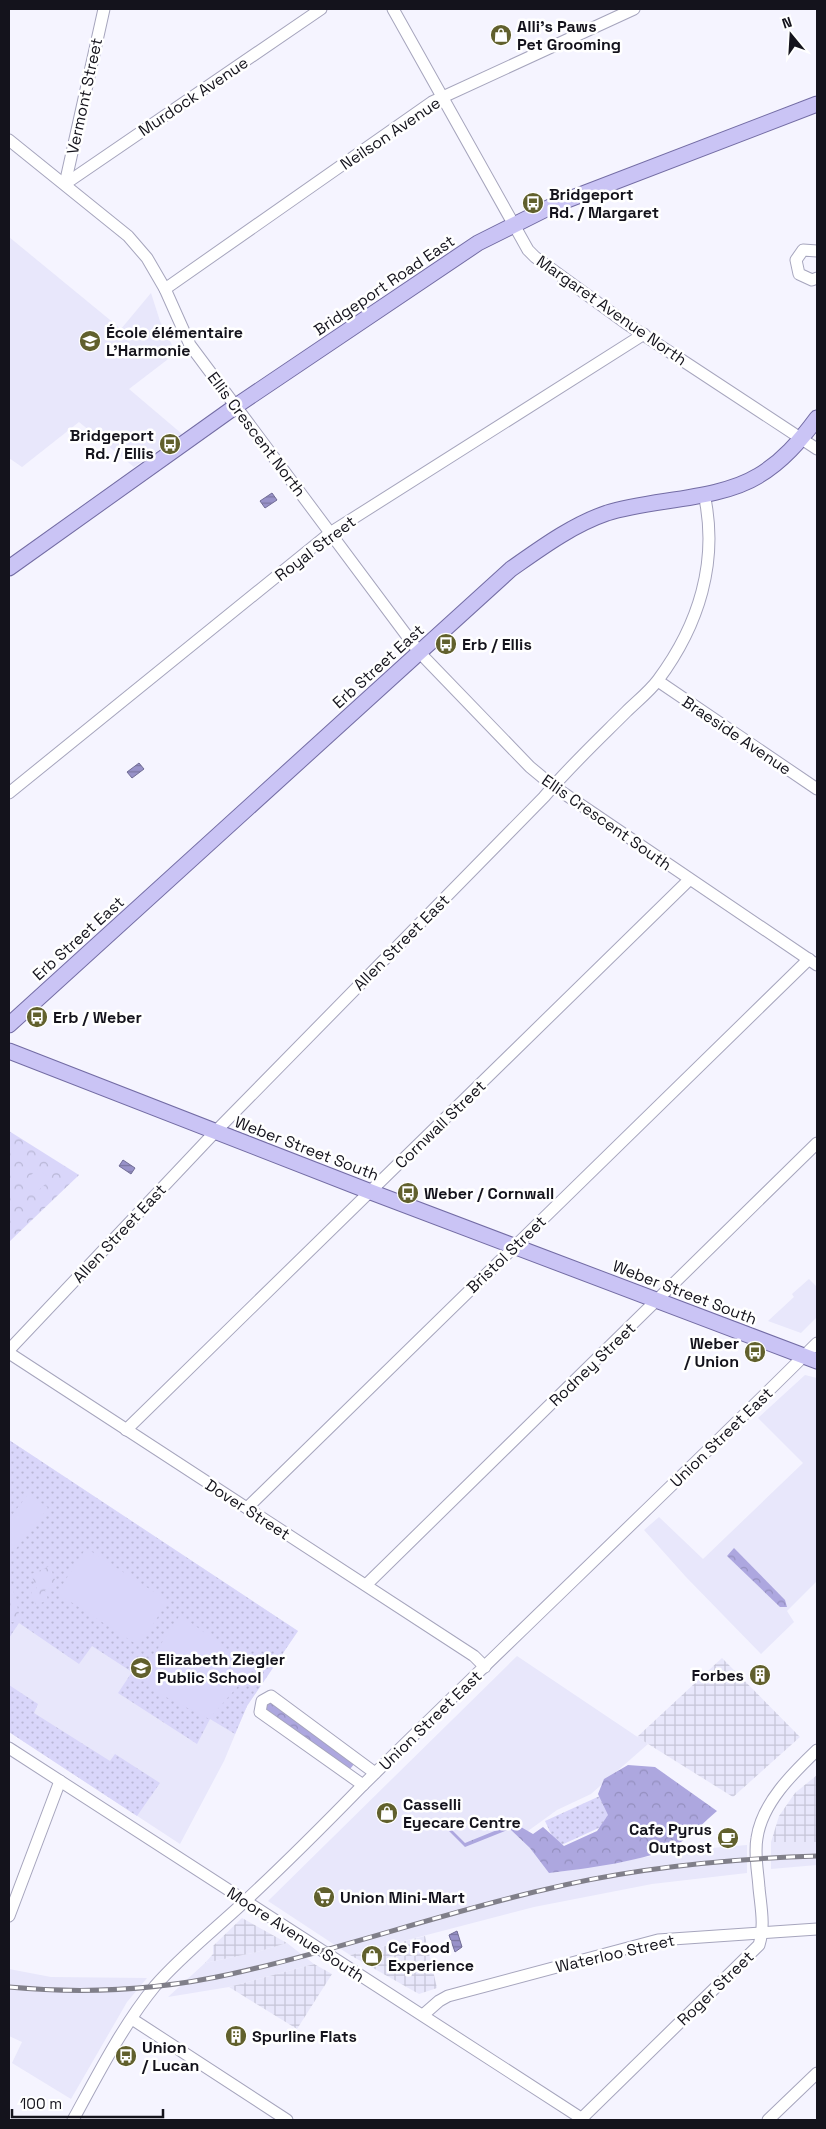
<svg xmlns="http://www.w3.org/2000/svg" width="826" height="2129" viewBox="0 0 826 2129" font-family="'Space Grotesk',sans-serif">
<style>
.built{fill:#e8e7fb}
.industrial{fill:url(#industrial-grid)}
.grass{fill:url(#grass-dots)}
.forest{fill:url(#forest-crowns)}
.park{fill:url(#park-crowns)}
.pitch{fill:#d9d6fa}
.water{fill:url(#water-rules);stroke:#706c95}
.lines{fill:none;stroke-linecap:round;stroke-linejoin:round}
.minor-casing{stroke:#a6a5bd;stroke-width:13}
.major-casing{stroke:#736ca4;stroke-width:17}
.minor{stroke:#fff;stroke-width:11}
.major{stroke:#cac4f5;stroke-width:15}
.rail-casing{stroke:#807f89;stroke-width:5}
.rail{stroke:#fff;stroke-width:3;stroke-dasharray:9;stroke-linecap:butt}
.labels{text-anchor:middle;stroke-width:5;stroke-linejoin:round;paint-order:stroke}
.poi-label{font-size:16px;font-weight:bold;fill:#14131c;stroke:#fff;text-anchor:start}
.street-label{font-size:16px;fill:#14131c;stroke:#fff}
</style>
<defs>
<pattern id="industrial-grid" width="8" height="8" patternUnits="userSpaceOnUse" patternTransform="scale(1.25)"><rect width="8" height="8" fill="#e8e7fb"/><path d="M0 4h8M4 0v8" fill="none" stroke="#c6c5d7"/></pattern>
<pattern id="grass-dots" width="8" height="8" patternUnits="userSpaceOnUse" patternTransform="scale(1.25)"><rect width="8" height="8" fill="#d9d6fa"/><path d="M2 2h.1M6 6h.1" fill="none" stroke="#b9b7d6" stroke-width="1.8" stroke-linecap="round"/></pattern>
<pattern id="forest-crowns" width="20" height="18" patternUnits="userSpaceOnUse" patternTransform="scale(1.25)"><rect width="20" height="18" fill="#ada7df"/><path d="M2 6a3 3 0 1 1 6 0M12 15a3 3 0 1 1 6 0" fill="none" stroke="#948fbf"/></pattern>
<pattern id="park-crowns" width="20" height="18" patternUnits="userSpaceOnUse" patternTransform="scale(1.25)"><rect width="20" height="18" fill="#d9d6fa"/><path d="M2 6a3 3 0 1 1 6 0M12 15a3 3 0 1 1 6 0" fill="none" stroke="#b9b7d6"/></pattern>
<pattern id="water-rules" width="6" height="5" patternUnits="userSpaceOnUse" patternTransform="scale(1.25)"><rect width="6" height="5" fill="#9892c9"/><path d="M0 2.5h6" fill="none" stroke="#7b76a2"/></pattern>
</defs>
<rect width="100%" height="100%" fill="#f5f4ff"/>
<g class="built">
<polygon points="9,237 121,329 151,293 160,321 176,353 129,389 182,434 134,467 79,422 22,467 9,458"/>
<polygon points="809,1279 817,1287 817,1317 801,1333 768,1321 794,1297 792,1294"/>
<polygon points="805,1375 817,1378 817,1581 787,1611 794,1622 761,1654 686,1577 644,1530 659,1517 703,1559 803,1463 758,1418"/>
<polygon points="9,1440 298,1631 247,1706 224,1761 180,1844 9,1732"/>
<polygon points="517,1656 648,1744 591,1794 557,1810 521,1836 552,1873 687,1850 747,1845 747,1873 652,1884 534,1907 350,1955 268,1901"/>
<polygon points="771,1842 817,1842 817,1865 771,1869"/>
<polygon points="287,1943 314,1964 229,1987 168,1997 205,1963 257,1952"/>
<polygon points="9,1969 51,1977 147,1978 127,2002 71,2099 12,2063 22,2042 9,2036"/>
</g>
<g class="industrial">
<polygon points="722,1658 800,1737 733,1797 637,1737"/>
<polygon points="817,1775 817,1842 771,1842 779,1816 795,1793"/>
<polygon points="242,1918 287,1943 257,1952 205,1963 213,1954 213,1946"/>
<polygon points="425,1936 437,1988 419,1994 350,1955"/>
<polygon points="314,1964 332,1974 297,2029 229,1987"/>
</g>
<g class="grass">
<polygon points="9,1440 298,1631 247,1706 235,1734 210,1719 197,1744 118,1693 132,1672 92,1646 79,1664 19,1623 9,1638"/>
<polygon points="9,1685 38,1704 34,1713 110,1761 115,1754 160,1783 137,1816 9,1732"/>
<polygon points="602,1795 614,1821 557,1847 545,1821"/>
</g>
<g class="forest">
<polygon points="734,1548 785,1600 787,1607 780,1607 727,1556"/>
<polygon points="269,1702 355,1763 350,1769 264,1709"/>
<path d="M628,1765l27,2 62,44c-13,11 -25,24 -39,33 -28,17 -96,25 -129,29l-19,-25 -20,-19 -45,18 -16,-16 3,-1 13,13 49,-20 19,11 10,-7 21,19 33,-15 11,-16 -10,-21 6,-15z"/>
</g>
<g class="park">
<polygon points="9,1131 79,1175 9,1242"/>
<polygon points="50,1566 57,1586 45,1590 48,1600 36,1605 31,1591 37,1589 31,1574"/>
<polygon points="9,1585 12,1585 21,1622 9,1622"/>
</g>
<g class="pitch">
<polygon points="39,1168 50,1180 33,1195 22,1183"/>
<polygon points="29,1493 48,1508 15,1550 9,1546 9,1519"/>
<polygon points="86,1548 168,1601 139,1646 57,1593"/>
<polygon points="180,1615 254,1668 209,1719 154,1691 143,1671"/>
</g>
<g class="water">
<polygon points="272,493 277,500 265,508 260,501"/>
<polygon points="139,763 144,769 132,778 127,772"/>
<polygon points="123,1160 135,1168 131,1174 119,1166"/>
<polygon points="457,1931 462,1947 455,1952 449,1935"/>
</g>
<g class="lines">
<g class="minor-casing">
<g id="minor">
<polyline points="393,9 528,250 535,257 627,324 817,449"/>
<polyline points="9,140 128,236 147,258 165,289 190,345 419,652 530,767 553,786 817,965"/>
<polyline points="65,184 321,9"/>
<polyline points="65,184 104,9"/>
<polyline points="817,251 803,250 796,260 799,274 812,280 817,278"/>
<polyline points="165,289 432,102 634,9"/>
<polyline points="658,681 817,789"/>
<polyline points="9,793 330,533 644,334"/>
<path d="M9,1350l207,-219 328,-334c25,-30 54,-57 82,-85 10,-10 23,-20 32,-32 41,-55 61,-119 46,-186"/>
<polyline points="9,1353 474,1656 485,1667"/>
<polyline points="126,1430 689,880"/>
<polyline points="247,1508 809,959"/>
<polyline points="366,1585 817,1143"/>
<polyline points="9,1748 584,2120"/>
<polyline points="363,1785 260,1712 262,1701 271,1696 375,1773"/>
<polyline points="9,1916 60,1781"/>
<polyline points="423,2015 439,2001 448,1996 658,1940 817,1929"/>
<polyline points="132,2019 287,2120"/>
<path d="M73,2120c24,-44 50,-95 82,-134 26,-30 58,-55 87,-82 41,-38 81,-78 120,-118 151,-149 305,-294 455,-443"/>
<path d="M580,2120l179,-175c6,-19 2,-37 0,-57 -1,-16 -5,-34 -2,-50 5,-35 36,-65 60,-88"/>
<polyline points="768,2120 817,2073"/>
</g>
</g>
<g class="major-casing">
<g id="major">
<polyline points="9,568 236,406 478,243 554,205 817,104"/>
<path d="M9,1025l502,-456c30,-21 61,-44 96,-56 45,-14 112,-13 151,-37 24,-14 42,-35 59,-58"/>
<polyline points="9,1051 371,1192 817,1361"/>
</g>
</g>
<use href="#minor" class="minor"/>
<use href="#major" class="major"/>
<g class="rail-casing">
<path id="rail" d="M9,1987c73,7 150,3 222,-13 105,-23 207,-60 312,-84 89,-22 182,-31 274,-34"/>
</g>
<use href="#rail" class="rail"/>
</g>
<defs>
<g id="shop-disc" transform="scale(1.125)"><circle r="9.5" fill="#61602d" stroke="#fff"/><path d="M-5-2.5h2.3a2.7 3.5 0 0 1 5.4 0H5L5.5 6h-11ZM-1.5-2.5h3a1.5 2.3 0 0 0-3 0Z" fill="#fff"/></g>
<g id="bus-disc" transform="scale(1.125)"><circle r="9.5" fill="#61602d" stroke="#fff"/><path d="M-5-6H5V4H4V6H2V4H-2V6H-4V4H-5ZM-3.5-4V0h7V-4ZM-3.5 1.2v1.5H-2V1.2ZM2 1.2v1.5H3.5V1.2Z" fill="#fff"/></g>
<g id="school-disc" transform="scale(1.125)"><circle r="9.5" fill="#61602d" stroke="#fff"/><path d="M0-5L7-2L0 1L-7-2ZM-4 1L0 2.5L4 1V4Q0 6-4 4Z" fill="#fff"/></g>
<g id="building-disc" transform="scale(1.125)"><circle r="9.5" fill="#61602d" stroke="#fff"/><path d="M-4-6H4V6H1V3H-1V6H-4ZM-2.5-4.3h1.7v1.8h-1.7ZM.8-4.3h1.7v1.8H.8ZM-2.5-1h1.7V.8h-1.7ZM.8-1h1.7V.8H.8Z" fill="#fff"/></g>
<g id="cafe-disc" transform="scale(1.125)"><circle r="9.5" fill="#61602d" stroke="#fff"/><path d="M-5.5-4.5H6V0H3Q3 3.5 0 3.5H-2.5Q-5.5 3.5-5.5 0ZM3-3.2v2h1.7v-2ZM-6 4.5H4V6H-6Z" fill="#fff"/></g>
<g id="supermarket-disc" transform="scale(1.125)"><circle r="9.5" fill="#61602d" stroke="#fff"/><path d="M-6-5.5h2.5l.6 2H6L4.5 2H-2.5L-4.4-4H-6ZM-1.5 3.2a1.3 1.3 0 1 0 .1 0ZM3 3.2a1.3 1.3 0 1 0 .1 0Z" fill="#fff"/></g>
</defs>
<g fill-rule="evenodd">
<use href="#shop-disc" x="501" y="35"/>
<use href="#bus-disc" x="533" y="203"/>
<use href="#school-disc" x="90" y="341"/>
<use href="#bus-disc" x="170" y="444"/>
<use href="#bus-disc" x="446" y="644"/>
<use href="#bus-disc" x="37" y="1017"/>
<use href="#bus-disc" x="408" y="1193"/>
<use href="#bus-disc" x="755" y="1352"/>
<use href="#school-disc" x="141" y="1668"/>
<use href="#building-disc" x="760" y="1675"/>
<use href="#shop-disc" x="387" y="1813"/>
<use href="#cafe-disc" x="728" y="1838"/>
<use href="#supermarket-disc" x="324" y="1897"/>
<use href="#shop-disc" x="372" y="1956"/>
<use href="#building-disc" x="236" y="2036"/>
<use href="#bus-disc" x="126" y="2056"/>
</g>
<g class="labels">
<g class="poi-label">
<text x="517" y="32">Alli’s Paws<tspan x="517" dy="18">Pet Grooming</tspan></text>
<text x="549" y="200">Bridgeport<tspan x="549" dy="18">Rd. / Margaret</tspan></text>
<text x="106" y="338">École élémentaire<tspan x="106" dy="18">L'Harmonie</tspan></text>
<text x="154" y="441" text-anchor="end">Bridgeport<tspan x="154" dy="18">Rd. / Ellis</tspan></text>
<text x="462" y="650">Erb / Ellis</text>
<text x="53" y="1023">Erb / Weber</text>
<text x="424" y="1199">Weber / Cornwall</text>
<text x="739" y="1349" text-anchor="end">Weber<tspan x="739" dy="18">/ Union</tspan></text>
<text x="157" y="1665">Elizabeth Ziegler<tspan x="157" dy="18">Public School</tspan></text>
<text x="744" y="1681" text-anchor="end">Forbes</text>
<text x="403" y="1810">Casselli<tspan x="403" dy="18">Eyecare Centre</tspan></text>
<text x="712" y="1835" text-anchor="end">Cafe Pyrus<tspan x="712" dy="18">Outpost</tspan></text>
<text x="340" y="1903">Union Mini-Mart</text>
<text x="388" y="1953">Ce Food<tspan x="388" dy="18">Experience</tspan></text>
<text x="252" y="2042">Spurline Flats</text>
<text x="142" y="2053">Union<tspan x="142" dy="18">/ Lucan</tspan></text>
</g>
<g class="street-label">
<text transform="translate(84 96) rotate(-78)" y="6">Vermont Street</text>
<text transform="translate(193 96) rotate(-34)" y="6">Murdock Avenue</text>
<text transform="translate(390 133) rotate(-34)" y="6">Neilson Avenue</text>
<text transform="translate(384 285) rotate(-34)" y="6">Bridgeport Road East</text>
<text transform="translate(612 310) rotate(35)" y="6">Margaret Avenue North</text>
<text transform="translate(257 434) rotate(53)" y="6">Ellis Crescent North</text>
<text transform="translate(315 548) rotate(-37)" y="6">Royal Street</text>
<text transform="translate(378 666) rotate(-42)" y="6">Erb Street East</text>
<text transform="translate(737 735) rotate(34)" y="6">Braeside Avenue</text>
<text transform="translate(607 822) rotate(35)" y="6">Ellis Crescent South</text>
<text transform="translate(78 938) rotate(-42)" y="6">Erb Street East</text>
<text transform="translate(401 942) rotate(-45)" y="6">Allen Street East</text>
<text transform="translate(440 1124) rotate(-44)" y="6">Cornwall Street</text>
<text transform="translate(307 1148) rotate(21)" y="6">Weber Street South</text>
<text transform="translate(119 1233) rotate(-47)" y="6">Allen Street East</text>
<text transform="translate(506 1254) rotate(-44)" y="6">Bristol Street</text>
<text transform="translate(685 1292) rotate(21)" y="6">Weber Street South</text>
<text transform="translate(592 1364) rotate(-44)" y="6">Rodney Street</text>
<text transform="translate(721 1437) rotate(-44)" y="6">Union Street East</text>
<text transform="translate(248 1509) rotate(33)" y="6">Dover Street</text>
<text transform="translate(430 1720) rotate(-44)" y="6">Union Street East</text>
<text transform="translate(296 1934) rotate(33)" y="6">Moore Avenue South</text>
<text transform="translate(615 1953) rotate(-13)" y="6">Waterloo Street</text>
<text transform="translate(715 1988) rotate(-44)" y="6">Roger Street</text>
</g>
</g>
<rect width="826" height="2129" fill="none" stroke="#14131c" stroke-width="20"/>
<g transform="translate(791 35) rotate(342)" stroke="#ffffff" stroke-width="4" paint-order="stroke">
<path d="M0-4L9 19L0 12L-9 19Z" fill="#14131c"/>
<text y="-8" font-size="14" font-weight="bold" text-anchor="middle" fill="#14131c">N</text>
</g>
<path d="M12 2109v8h151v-8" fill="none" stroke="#14131c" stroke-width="2.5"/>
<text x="20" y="2109" font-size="15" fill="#14131c" stroke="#ffffff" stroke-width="4" paint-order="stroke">100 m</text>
</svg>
